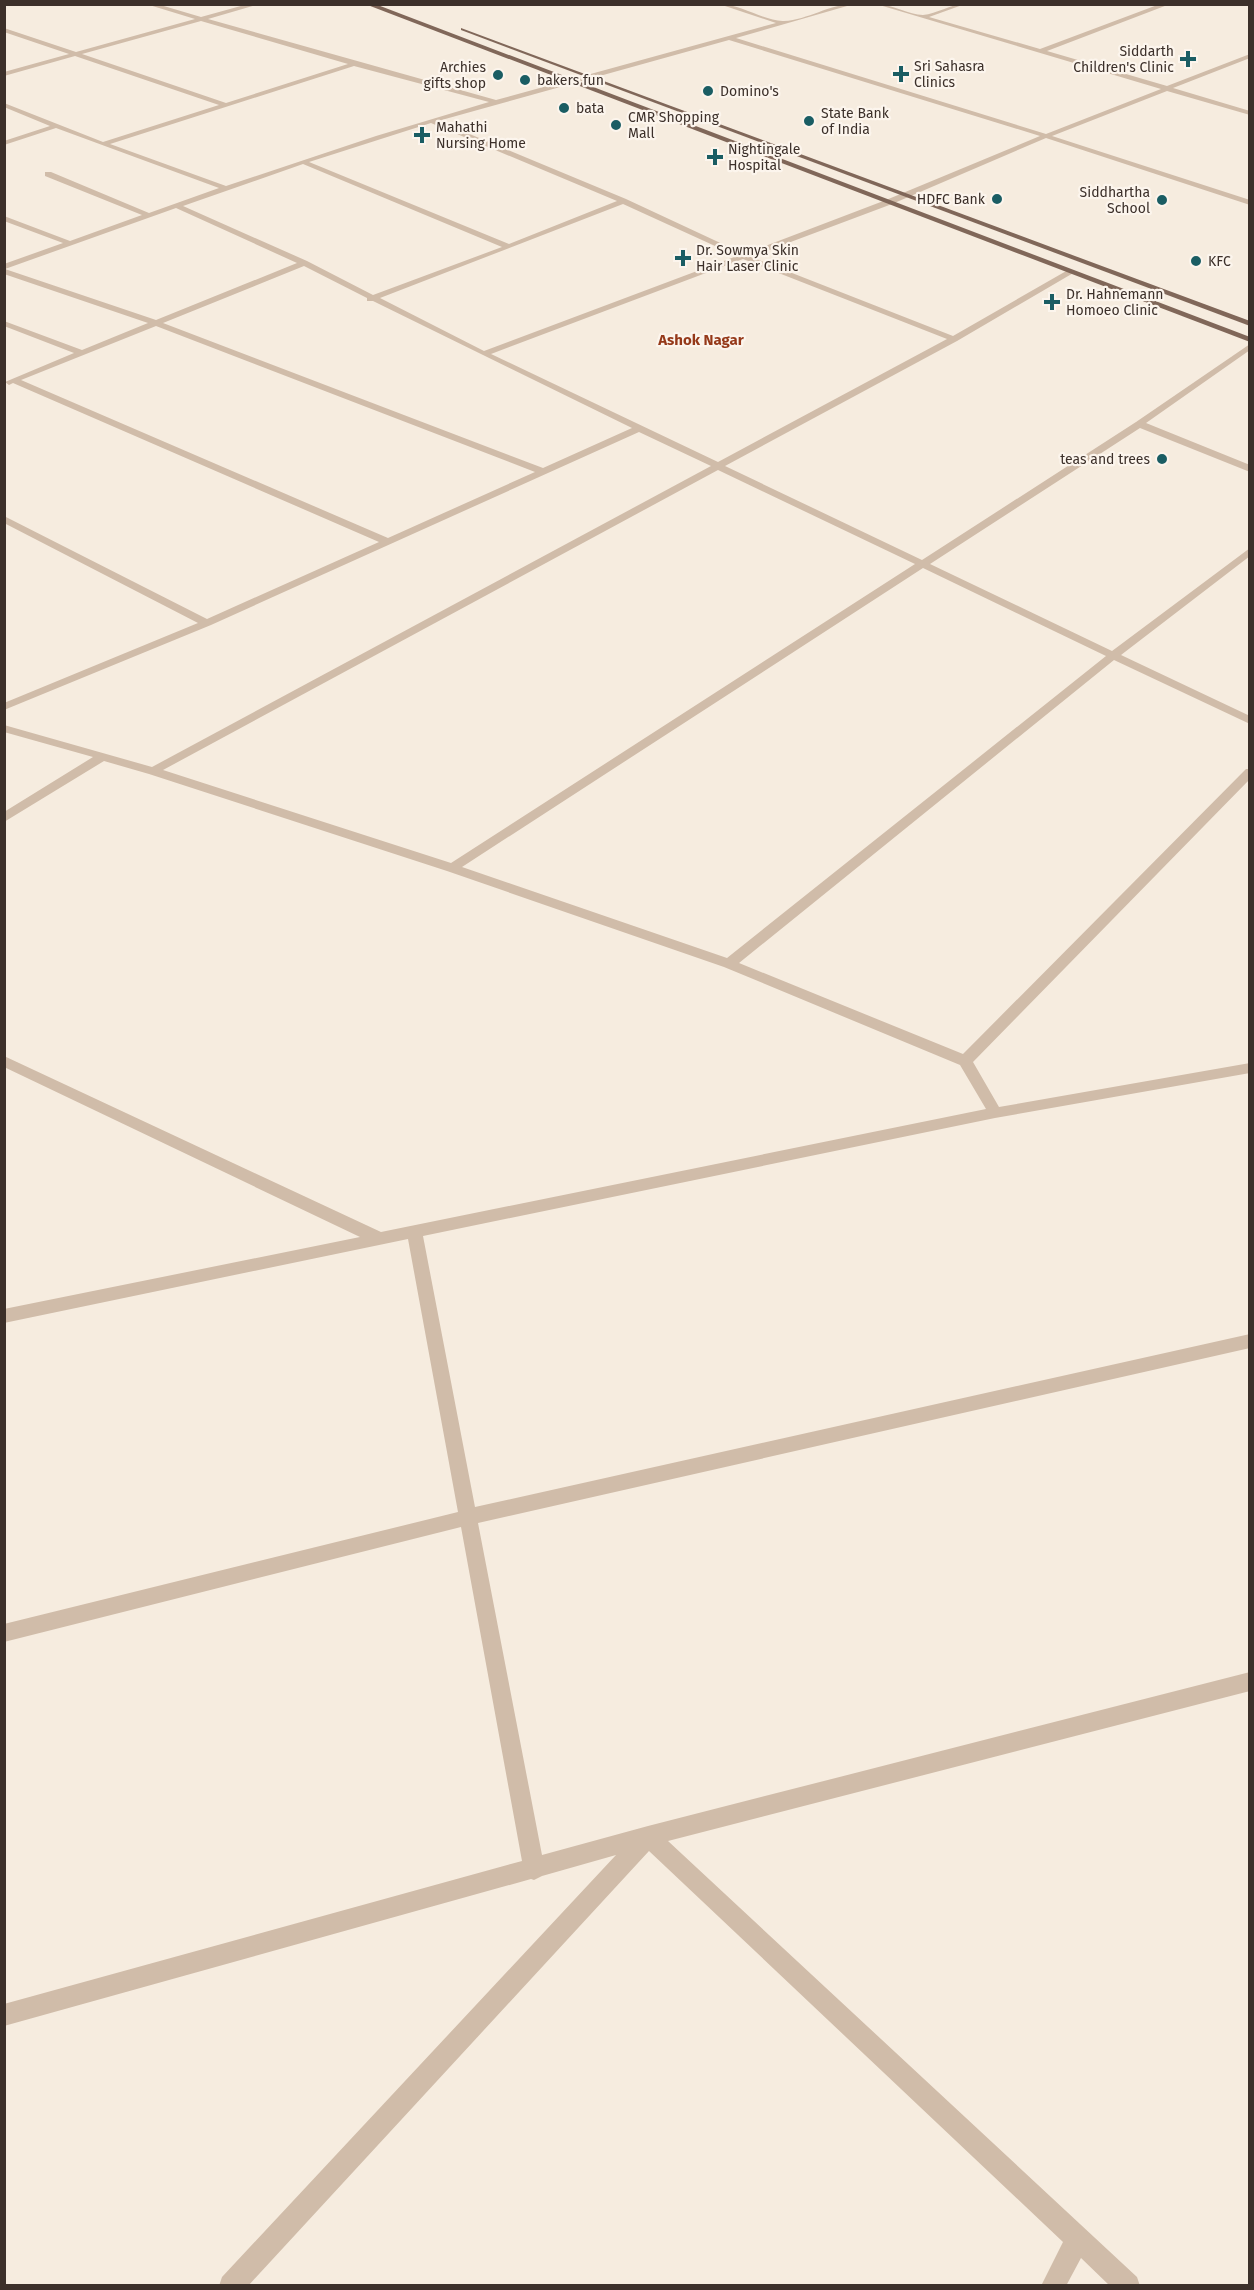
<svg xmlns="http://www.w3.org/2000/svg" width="1254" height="2290" viewBox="0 0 1254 2290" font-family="'Fira Sans',sans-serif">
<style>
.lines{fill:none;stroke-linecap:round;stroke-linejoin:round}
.minor{fill:#d0bca9;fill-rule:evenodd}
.major{fill:#806759;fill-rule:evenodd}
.poi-dot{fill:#1a5d63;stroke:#fcf5ed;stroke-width:2}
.labels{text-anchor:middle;stroke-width:4.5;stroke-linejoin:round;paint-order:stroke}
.far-poi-label{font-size:14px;fill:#3c302a;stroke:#fcf5ed;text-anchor:start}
.far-neighbourhood-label{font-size:15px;font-weight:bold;fill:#953919;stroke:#fcf5ed}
</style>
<rect width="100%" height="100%" fill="#f6ecdf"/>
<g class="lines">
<path class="minor" d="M157,4l44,13 47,-13h11l-51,15 288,81 280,-77 -57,-19c22,0 47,18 65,17 24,-1 45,-17 70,-17l-118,34 310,96 115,-45 -285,-85c16,0 33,11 47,11 14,-1 27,-11 42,-11l-36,13 111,32 120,-45h10l-123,47 120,35 83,-32v4l-77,30 77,23v4l-83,-24 -115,45 198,64v5l-204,-67 -154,66 -141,53 202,79 115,-66 7,2 -118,69 -232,125 197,94 214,-138 114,-78v6l-104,73 104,42v7l-110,-44 -210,136 182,87 138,-103v8l-129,99 129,61v8l-136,-64 -375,303 224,91 283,-285h4v10l-277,283 26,45 251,-44v10l-255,45 -572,118 52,271 775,-173v14l-772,175 64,332 106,-29 602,-154v19l-582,150 469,436 3,9h-30l-29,-28 -15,28h-25l22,-44 -414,-391 -401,435h-29l3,-9 394,-422 -74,21 -8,4 -3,-1 -527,147v-22l518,-143 -61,-334 -457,115v-18l454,-112 -50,-273 -404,84v-14l356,-72 -356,-170v-11l377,176 605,-123 -26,-44 -236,-98 -277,-96 -298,-97 -45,-13 -100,61v-10l89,-55 -89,-25v-7l148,42 559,-301 -72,-34 -428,193 -207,85v-7l194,-80 -194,-100v-7l203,103 172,-77 -366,-159 -4,2 -4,-3 69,-29 -70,-27v-5l78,29 66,-27 -144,-49v-10l59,-21 -59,-22v-5l66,25 72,-26 -97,-39v-4h6l98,41 70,-25 -163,-60 -52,17v-4l46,-15 -46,-19v-4l99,39 116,-37 -144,-49 -71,20v-4l65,-18 -65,-22v-4l72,24 119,-33 -49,-15zM201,21l147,43 -122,39 -144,-49zM729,40l311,96 -154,64 -142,54 -118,-55 -188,-78zM354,66l135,36 -113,34 -150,50 -116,-42zM431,123l186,78 -108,43 -200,-82zM303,164l199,83 -129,48 -66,-34 -124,-55zM623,204l114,52 -253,95 -104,-53zM176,208l121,55 -141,57 -151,-51zM743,259l204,80 -229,123 -227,-108zM304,266l63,32v3h6l259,127 -89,40 -380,-145zM156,326l379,146 -147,66 -367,-158zM718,470l197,94 -464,299 -288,-93zM923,568l183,88 -379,302 -265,-91z"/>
<g class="major">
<polygon points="375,4 1250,337 1250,342 365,4"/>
<polygon points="461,28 1250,321 1250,326 461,30"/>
</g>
</g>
<g class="poi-dot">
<path d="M1185 50h6v6h6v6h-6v6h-6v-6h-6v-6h6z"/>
<path d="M898 65h6v6h6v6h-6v6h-6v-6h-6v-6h6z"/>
<circle cx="498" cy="75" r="6"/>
<circle cx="525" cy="80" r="6"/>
<circle cx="708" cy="91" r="6"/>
<circle cx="564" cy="108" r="6"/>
<circle cx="809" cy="121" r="6"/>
<circle cx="616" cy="125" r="6"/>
<path d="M419 126h6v6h6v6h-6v6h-6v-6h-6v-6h6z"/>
<path d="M712 148h6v6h6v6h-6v6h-6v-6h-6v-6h6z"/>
<circle cx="997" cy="199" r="6"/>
<circle cx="1162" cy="200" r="6"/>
<path d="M680 249h6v6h6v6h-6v6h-6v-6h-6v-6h6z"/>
<circle cx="1196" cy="261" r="6"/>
<path d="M1049 293h6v6h6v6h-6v6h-6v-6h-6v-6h6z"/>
<circle cx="1162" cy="459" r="6"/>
</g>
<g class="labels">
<g class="far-poi-label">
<text x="1174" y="56" text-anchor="end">Siddarth<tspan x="1174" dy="16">Children's Clinic</tspan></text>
<text x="914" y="71">Sri Sahasra<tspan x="914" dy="16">Clinics</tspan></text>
<text x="486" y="72" text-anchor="end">Archies<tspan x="486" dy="16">gifts shop</tspan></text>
<text x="537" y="85">bakers fun</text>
<text x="720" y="96">Domino's</text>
<text x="576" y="113">bata</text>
<text x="821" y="118">State Bank<tspan x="821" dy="16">of India</tspan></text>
<text x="628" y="122">CMR Shopping<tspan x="628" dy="16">Mall</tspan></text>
<text x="436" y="132">Mahathi<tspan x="436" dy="16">Nursing Home</tspan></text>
<text x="728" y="154">Nightingale<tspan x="728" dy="16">Hospital</tspan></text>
<text x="1150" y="197" text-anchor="end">Siddhartha<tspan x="1150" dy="16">School</tspan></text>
<text x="985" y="204" text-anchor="end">HDFC Bank</text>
<text x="696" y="255">Dr. Sowmya Skin<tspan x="696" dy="16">Hair Laser Clinic</tspan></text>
<text x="1208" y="266">KFC</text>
<text x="1066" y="299">Dr. Hahnemann<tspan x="1066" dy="16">Homoeo Clinic</tspan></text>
<text x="1150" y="464" text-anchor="end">teas and trees</text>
</g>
<g class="far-neighbourhood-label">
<text x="701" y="345">Ashok Nagar</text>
</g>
</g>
<rect width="1254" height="2290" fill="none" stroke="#3c302a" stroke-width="12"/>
</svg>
